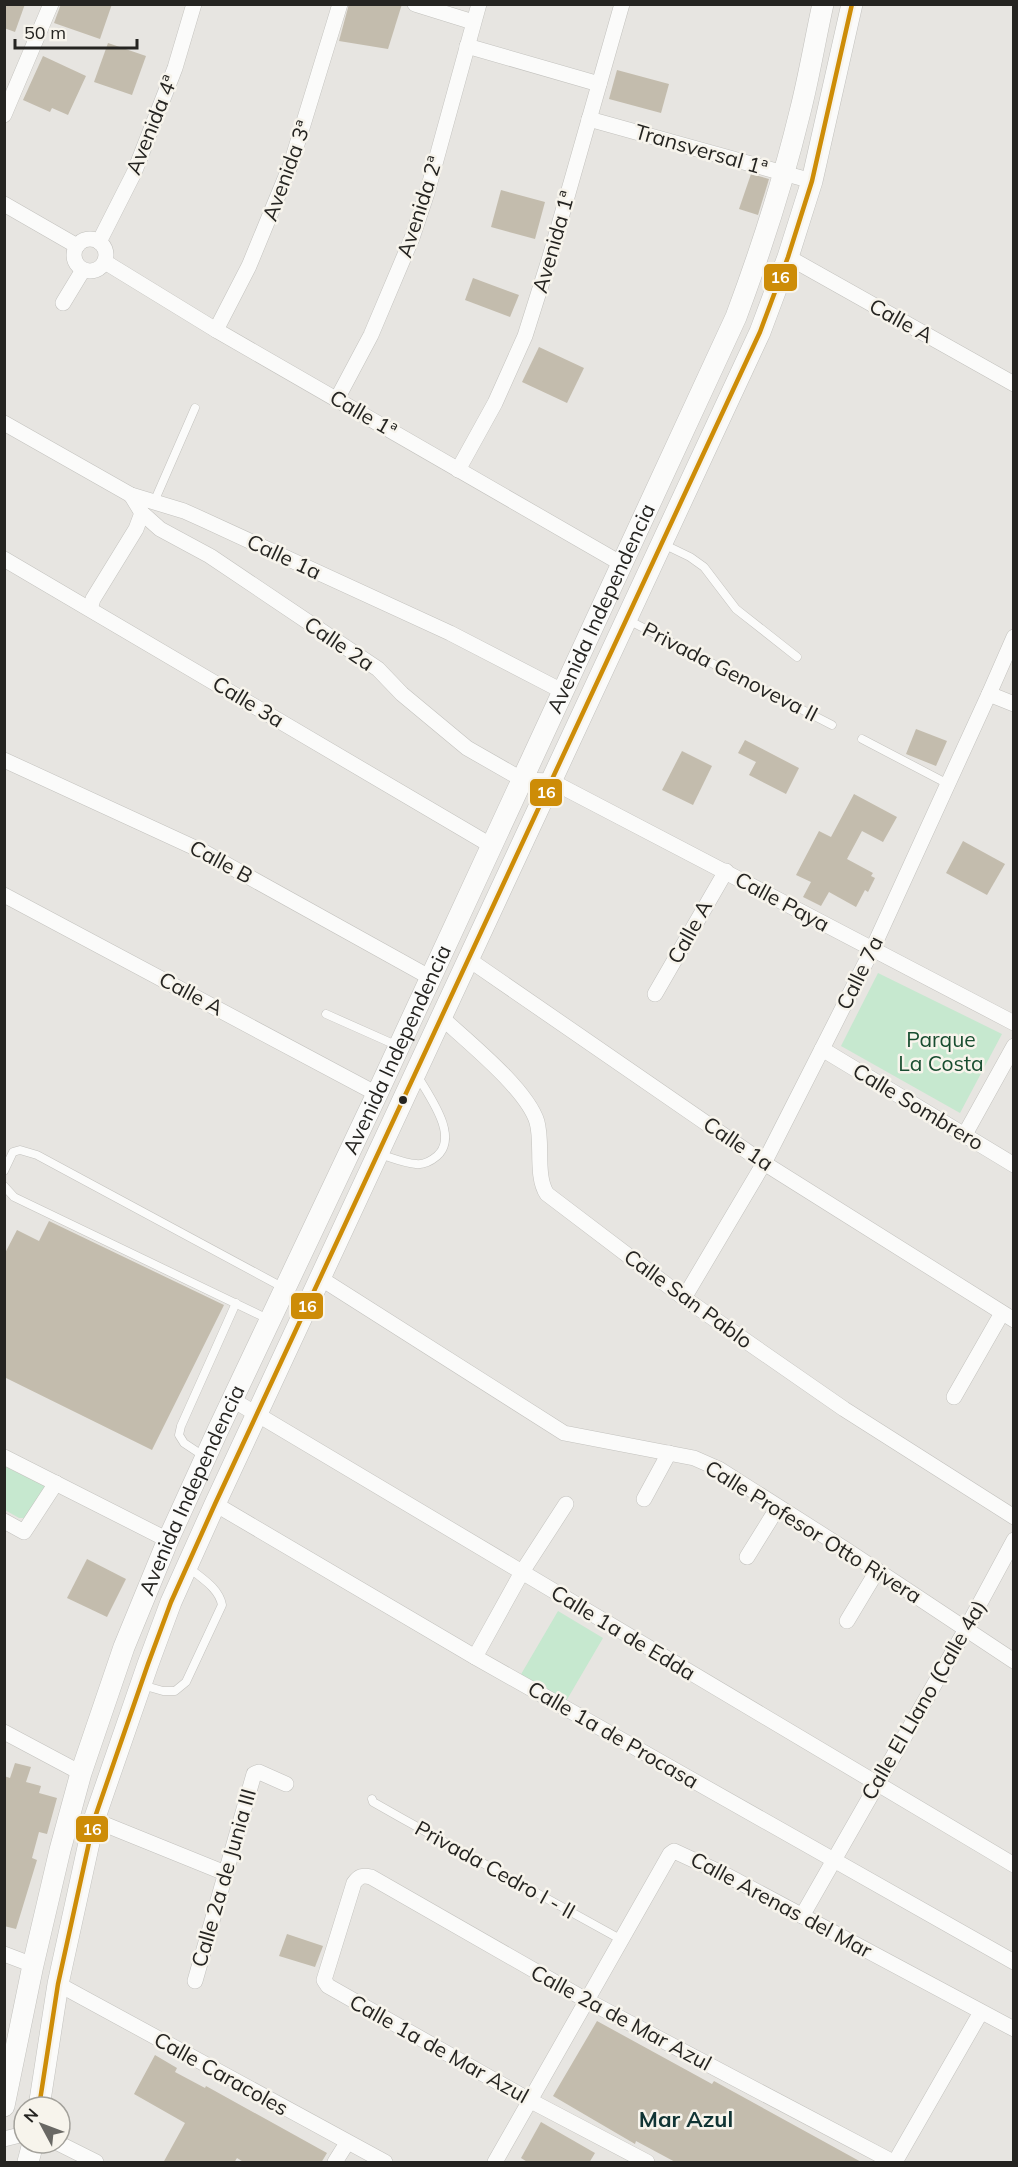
<svg xmlns="http://www.w3.org/2000/svg" width="1018" height="2167" viewBox="0 0 1018 2167" font-family="Mulish,sans-serif">
<style>
.green{fill:#c6e8cf}
.building{fill:#c3bcad}
.lines{fill:none;stroke-linecap:round;stroke-linejoin:round}
.lane-casing{stroke:#c3c2be;stroke-width:9}
.street-casing{stroke:#c3c2be;stroke-width:16}
.secondary-casing{stroke:#c3c2be;stroke-width:22}
.lane{stroke:#fbfbfa;stroke-width:8}
.street{stroke:#fbfbfa;stroke-width:15}
.secondary{stroke:#fbfbfa;stroke-width:21}
.bus-1-casing{stroke:#f7f4ec;stroke-width:9}
.bus-1{stroke:#cd8c07;stroke-width:4.5}
.bus-dot{fill:#252421;stroke:#f7f4ec;stroke-width:2}
.labels{text-anchor:middle;stroke-width:5;stroke-linejoin:round;paint-order:stroke}
.street-label{font-size:21px;fill:#252421;stroke:#f7f4ec}
.park-label{font-size:21px;fill:#184d30;stroke:#f7f4ec}
.neighbourhood-label{font-size:22px;font-weight:bold;fill:#103434;stroke:#f7f4ec}
.line-badge{stroke:#f7f4ec;stroke-width:2}
.badge-label{font-size:16px;text-anchor:middle;font-weight:bold;fill:#fff}
</style>
<rect width="100%" height="100%" fill="#e7e5e1"/>
<g class="green">
<polygon points="878,973 1002,1034 960,1113 841,1046"/>
<polygon points="4,1466 43,1485 46,1488 25,1518 19,1518 5,1510"/>
<polygon points="558,1611 603,1638 565,1703 520,1676"/>
</g>
<g class="building">
<polygon points="4,4 25,4 15,32 4,28"/>
<polygon points="61,4 112,4 100,39 54,23"/>
<polygon points="349,4 402,4 388,49 339,41"/>
<polygon points="108,43 146,56 132,95 94,82"/>
<polygon points="43,56 86,76 68,115 52,108 50,112 23,100"/>
<polygon points="617,70 669,84 661,113 609,99"/>
<polygon points="751,174 769,179 758,215 739,209"/>
<polygon points="501,190 545,202 535,239 491,227"/>
<polygon points="473,278 519,295 510,317 465,300"/>
<polygon points="539,347 584,368 567,403 522,382"/>
<polygon points="916,729 947,741 936,766 906,754"/>
<polygon points="745,740 799,768 786,794 749,775 756,762 738,753"/>
<polygon points="682,751 712,766 693,805 662,790"/>
<polygon points="854,794 897,817 883,842 862,831 847,859 873,873 871,876 875,878 868,892 865,890 856,907 829,892 821,906 803,897 811,882 796,875 819,831 831,837"/>
<polygon points="963,841 1005,864 987,895 946,873"/>
<polygon points="49,1221 224,1305 152,1450 4,1377 4,1255 17,1230 39,1241"/>
<polygon points="87,1559 126,1579 107,1617 67,1598"/>
<polygon points="15,1763 31,1767 26,1782 41,1786 39,1793 57,1798 47,1834 39,1832 32,1858 37,1860 16,1929 4,1926 4,1776 10,1778"/>
<polygon points="287,1934 323,1946 315,1967 279,1956"/>
<polygon points="597,2021 712,2084 714,2081 863,2163 677,2163 636,2141 635,2144 553,2096"/>
<polygon points="155,2055 177,2068 175,2072 205,2088 206,2086 327,2153 321,2163 245,2163 237,2158 234,2163 163,2163 185,2123 134,2094"/>
<polygon points="541,2122 595,2153 589,2163 529,2163 521,2158"/>
</g>
<g class="lines">
<g class="lane-casing">
<g id="lane">
<polyline points="154,502 195,408"/>
<polyline points="663,544 690,557 704,567 736,609 797,657"/>
<polyline points="628,620 832,725"/>
<polyline points="862,739 948,784"/>
<polyline points="326,1014 398,1046"/>
<path d="M379,1154c11,3 24,9 37,10 8,1 15,-3 21,-8 23,-20 -9,-61 -20,-81"/>
<polyline points="4,1171 13,1152 20,1150 37,1155 284,1288"/>
<polyline points="4,1186 14,1197 270,1320"/>
<polyline points="205,1457 184,1443 179,1435 181,1426 236,1303"/>
<path d="M142,1685l21,6h12l11,-9 36,-77c-3,-17 -21,-27 -34,-38"/>
<polyline points="372,1799 373,1802 403,1819 620,1939"/>
</g>
</g>
<g class="street-casing">
<g id="street">
<polyline points="415,4 473,22"/>
<polyline points="467,46 599,84"/>
<polyline points="4,115 51,4"/>
<polyline points="589,119 812,181"/>
<polyline points="4,204 77,246"/>
<circle cx="90" cy="255" r="16"/>
<polyline points="99,242 134,173 175,68 194,4"/>
<polyline points="788,257 1014,384"/>
<polyline points="105,262 216,330 622,564"/>
<polyline points="63,303 83,270"/>
<polyline points="216,330 249,266 291,164 340,4"/>
<polyline points="337,399 371,335 412,238 427,193 479,4"/>
<polyline points="4,423 131,495 184,511 204,520 450,633 564,692"/>
<polyline points="458,470 495,403 525,336 549,260 622,4"/>
<polyline points="131,495 142,513 160,529 210,556 378,669 402,694 467,748 523,780 551,781 1014,1023"/>
<polyline points="4,559 492,846"/>
<polyline points="90,609 93,599 136,529 142,513"/>
<polyline points="989,694 1014,704"/>
<polyline points="4,760 204,852 431,978"/>
<polyline points="4,895 377,1094"/>
<polyline points="468,959 764,1163 1014,1320"/>
<polyline points="655,994 726,871"/>
<path d="M441,1017c26,24 86,72 96,105 6,21 -2,54 10,72l137,104 160,111 170,108"/>
<polyline points="822,1049 1014,1165"/>
<polyline points="964,1136 1014,1046"/>
<polyline points="320,1278 564,1433 694,1458 719,1469 848,1551 1014,1661"/>
<polyline points="684,1298 764,1163 822,1049 872,950 989,694 1014,637"/>
<polyline points="954,1397 1002,1313"/>
<polyline points="233,1400 1014,1865"/>
<polyline points="4,1457 168,1540"/>
<polyline points="644,1499 669,1453"/>
<polyline points="215,1504 475,1657 1014,1962"/>
<polyline points="4,1521 24,1532 56,1483"/>
<polyline points="747,1557 778,1507"/>
<polyline points="847,1621 877,1571"/>
<polyline points="475,1657 522,1572 566,1504"/>
<polyline points="4,1732 81,1773"/>
<polyline points="94,1820 225,1873"/>
<polyline points="802,1916 966,1629 1014,1540"/>
<polyline points="4,1954 33,1965"/>
<polyline points="195,1981 254,1774 259,1772 286,1784"/>
<polyline points="58,1984 385,2162"/>
<polyline points="4,2139 24,2134"/>
<polyline points="58,2143 96,2162"/>
<polyline points="335,2162 347,2143"/>
<polyline points="495,2162 670,1854 674,1851 728,1876 1014,2029"/>
<path d="M647,2162l-116,-61 -203,-115 -4,-6 30,-97c5,-7 9,-8 17,-6l215,123 307,162"/>
<polyline points="895,2162 981,2012"/>
</g>
</g>
<g class="secondary-casing">
<g id="secondary">
<path id="s1" d="M4,2106l29,-141 27,-115 21,-77 43,-126 44,-107 50,-110 159,-336 359,-777c25,-67 47,-135 64,-205 9,-35 15,-72 23,-108"/>
<polyline points="39,2107 58,1984 94,1820 148,1664 171,1602 215,1504 760,332 788,257 812,181 852,4"/>
<polyline points="28,2162 33,2143"/>
</g>
</g>
<use href="#lane" class="lane"/>
<use href="#street" class="street"/>
<use href="#secondary" class="secondary"/>
<g class="bus-1-casing">
<polyline id="bus-1" points="39,2107 58,1984 94,1820 148,1664 171,1602 215,1504 760,332 788,257 812,181 852,4"/>
</g>
<use href="#bus-1" class="bus-1"/>
</g>
<circle class="bus-dot" cx="403" cy="1100" r="5"/>
<g class="labels">
<g class="street-label">
<text transform="translate(152 125) rotate(-68)" y="7">Avenida 4ª</text>
<text transform="translate(701 150) rotate(16)" y="7">Transversal 1ª</text>
<text transform="translate(287 171) rotate(-70)" y="7">Avenida 3ª</text>
<text transform="translate(420 207) rotate(-72)" y="7">Avenida 2ª</text>
<text transform="translate(554 242) rotate(-74)" y="7">Avenida 1ª</text>
<text transform="translate(901 321) rotate(29)" y="7">Calle A</text>
<text transform="translate(363 414) rotate(30)" y="7">Calle 1ª</text>
<text transform="translate(284 557) rotate(25)" y="7">Calle 1a</text>
<text dy="7" stroke="none"><textPath href="#s1" startOffset="1618">Avenida Independencia</textPath></text>
<text transform="translate(339 644) rotate(34)" y="7">Calle 2a</text>
<text transform="translate(730 672) rotate(27)" y="7">Privada Genoveva II</text>
<text transform="translate(248 702) rotate(31)" y="7">Calle 3a</text>
<text transform="translate(221 862) rotate(28)" y="7">Calle B</text>
<text transform="translate(782 902) rotate(28)" y="7">Calle Paya</text>
<text transform="translate(690 932) rotate(-61)" y="7">Calle A</text>
<text transform="translate(860 973) rotate(-64)" y="7">Calle 7a</text>
<text transform="translate(191 994) rotate(28)" y="7">Calle A</text>
<text dy="7" stroke="none"><textPath href="#s1" startOffset="1132">Avenida Independencia</textPath></text>
<text transform="translate(918 1107) rotate(31)" y="7">Calle Sombrero</text>
<text transform="translate(738 1144) rotate(34)" y="7">Calle 1a</text>
<text transform="translate(688 1299) rotate(36)" y="7">Calle San Pablo</text>
<text dy="7" stroke="none"><textPath href="#s1" startOffset="646">Avenida Independencia</textPath></text>
<text transform="translate(813 1532) rotate(32)" y="7">Calle Profesor Otto Rivera</text>
<text transform="translate(623 1633) rotate(31)" y="7">Calle 1a de Edda</text>
<text transform="translate(924 1700) rotate(-60)" y="7">Calle El Llano (Calle 4a)</text>
<text transform="translate(613 1735) rotate(30)" y="7">Calle 1a de Procasa</text>
<text transform="translate(495 1870) rotate(29)" y="7">Privada Cedro I - II</text>
<text transform="translate(224 1878) rotate(-74)" y="7">Calle 2a de Junia III</text>
<text transform="translate(781 1905) rotate(28)" y="7">Calle Arenas del Mar</text>
<text transform="translate(621 2018) rotate(28)" y="7">Calle 2a de Mar Azul</text>
<text transform="translate(439 2049) rotate(29)" y="7">Calle 1a de Mar Azul</text>
<text transform="translate(221 2074) rotate(29)" y="7">Calle Caracoles</text>
</g>
<g class="park-label">
<text x="941" y="1047">Parque<tspan x="941" dy="24">La Costa</tspan></text>
</g>
<g class="neighbourhood-label">
<text x="686" y="2127">Mar Azul</text>
</g>
</g>
<g class="line-badge">
<rect x="763" y="263" width="35" height="29" rx="6" fill="#cd8c07"/>
<rect x="529" y="778" width="34" height="29" rx="6" fill="#cd8c07"/>
<rect x="290" y="1292" width="34" height="28" rx="6" fill="#cd8c07"/>
<rect x="75" y="1815" width="34" height="28" rx="6" fill="#cd8c07"/>
</g>
<g class="badge-label">
<text x="780" y="283">16</text>
<text x="546" y="798">16</text>
<text x="307" y="1312">16</text>
<text x="92" y="1835">16</text>
</g>
<rect width="1018" height="2167" fill="none" stroke="#252421" stroke-width="12"/>
<g transform="translate(42 2125) rotate(311)"><circle r="28" fill="#f7f4ec" stroke="#a3a19b" stroke-width="1.5"/>
<path d="M0-4.5L10 22L0 15L-10 22Z" fill="#696864"/>
<text y="-9" font-size="16" font-weight="bold" text-anchor="middle" fill="#252421">N</text>
</g>
<path d="M15 39v9h122v-9" fill="none" stroke="#252421" stroke-width="3"/>
<text x="24" y="39" font-size="18" fill="#252421" stroke="#f7f4ec" stroke-width="4.5" paint-order="stroke">50 m</text>
</svg>
